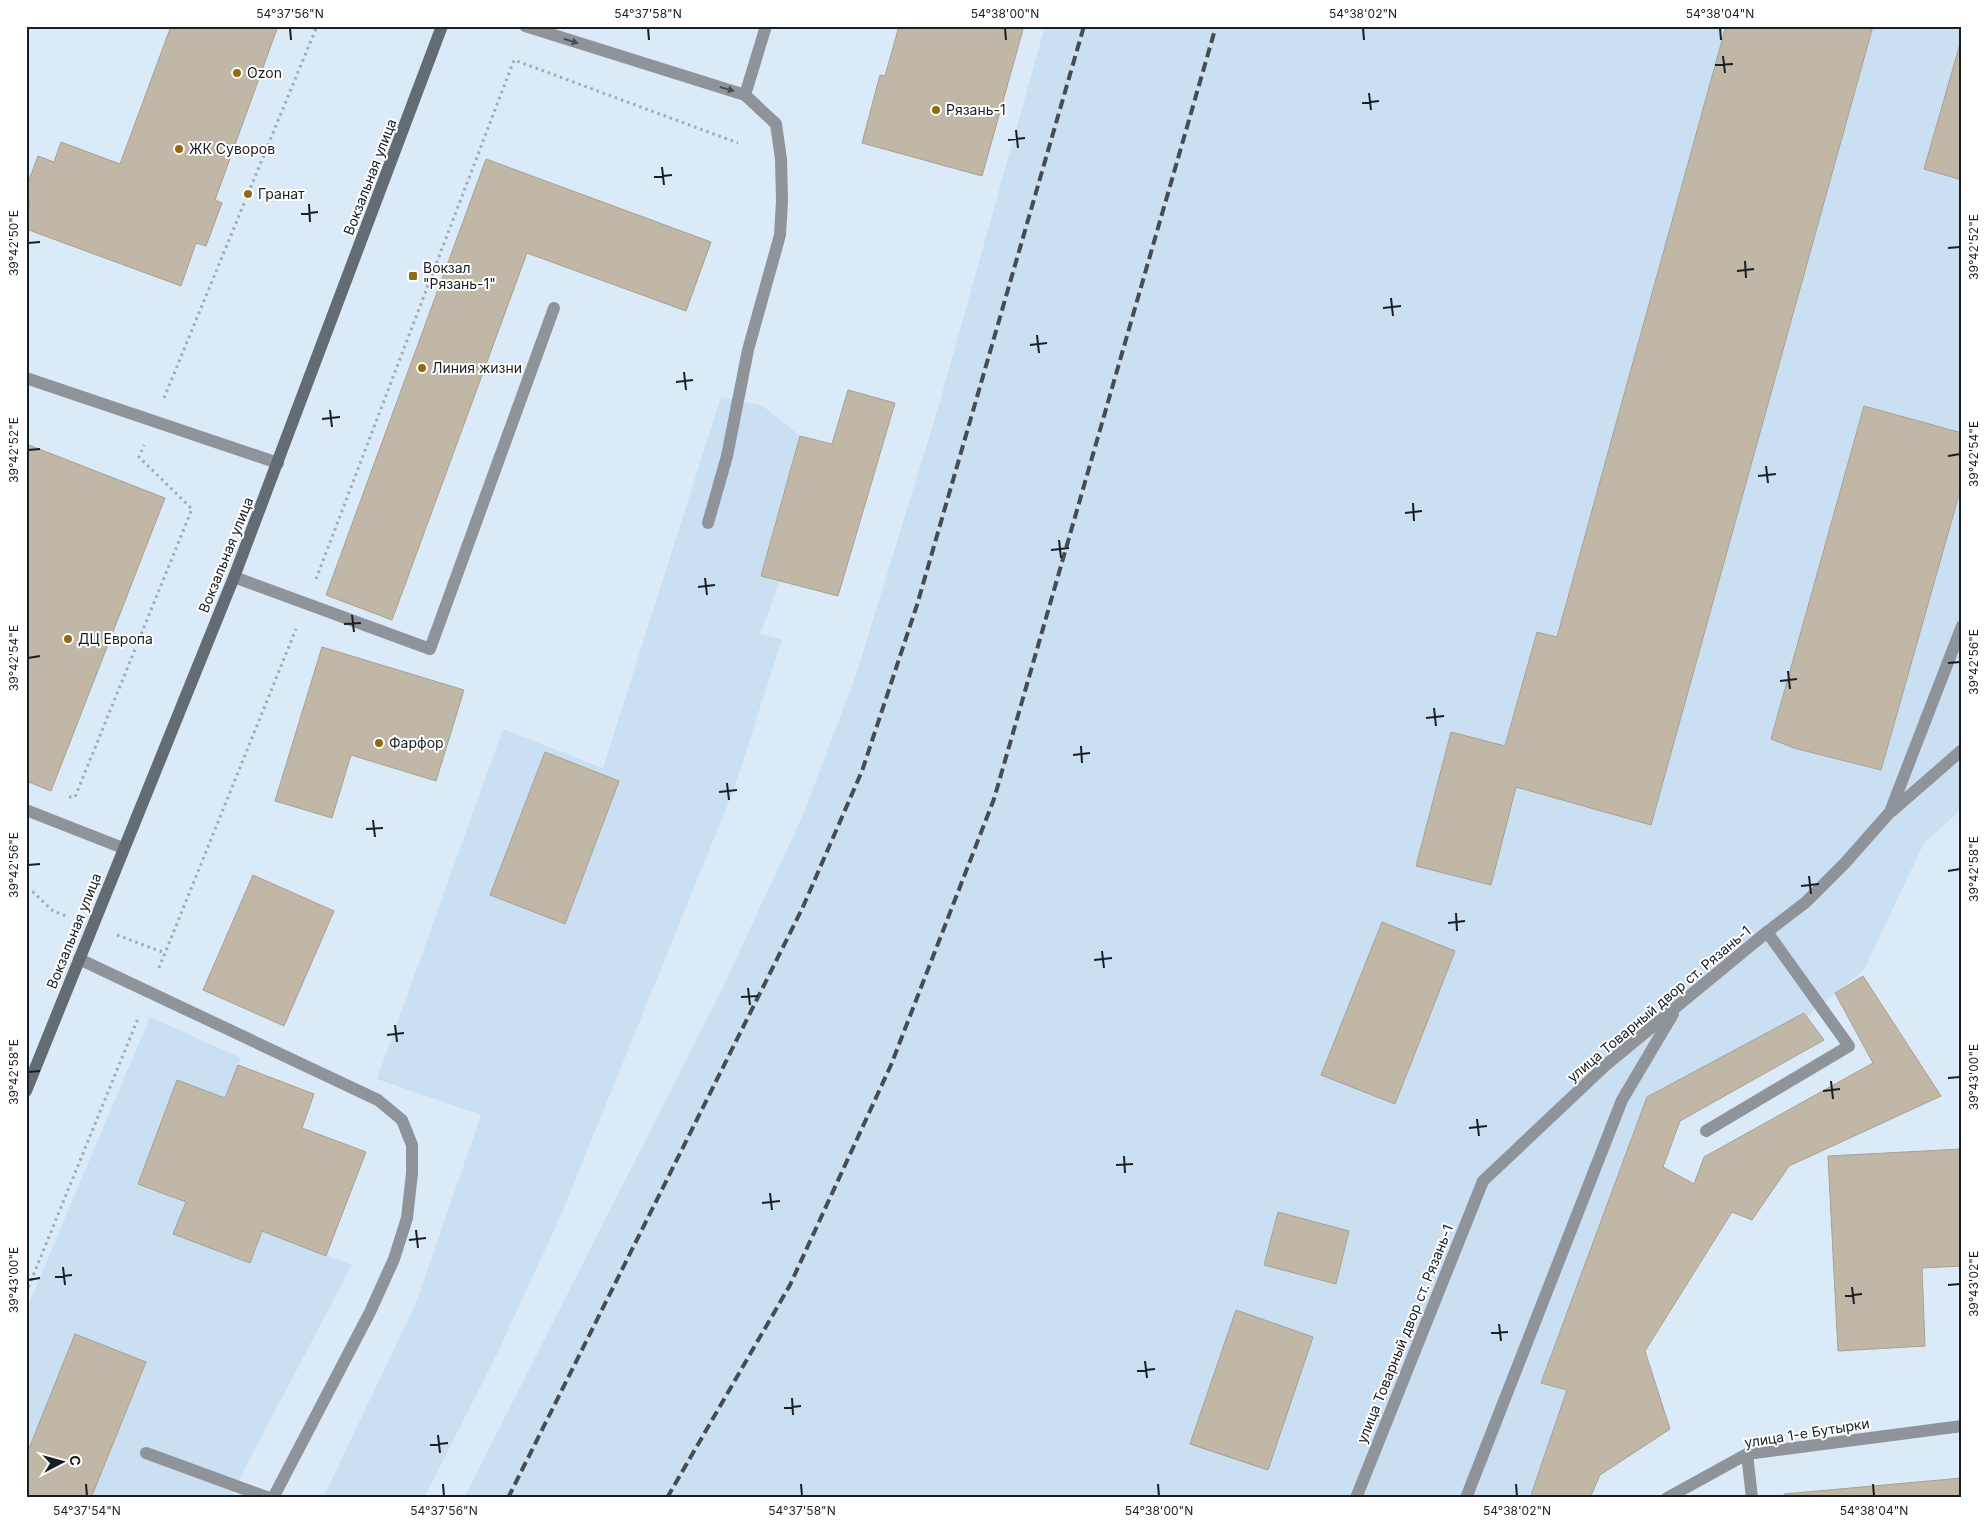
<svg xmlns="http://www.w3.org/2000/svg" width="1988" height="1524" viewBox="0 0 1988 1524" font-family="Inter,sans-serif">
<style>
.built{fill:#cadff2}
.building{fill:#c0b7a7;stroke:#a9a090}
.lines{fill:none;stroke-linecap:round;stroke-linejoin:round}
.path{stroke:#9eaab5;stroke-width:3;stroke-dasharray:2.5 4;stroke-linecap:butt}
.service{stroke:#8e949a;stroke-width:12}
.minor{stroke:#8e949a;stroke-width:12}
.secondary{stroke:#636c74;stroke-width:12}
.rail{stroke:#454c53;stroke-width:4;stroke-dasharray:10 5;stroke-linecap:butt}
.oneway{fill:#484d53}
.ticks{fill:none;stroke:#191e23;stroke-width:2}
.poi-dot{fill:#916a12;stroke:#fff;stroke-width:2}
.labels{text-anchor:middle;stroke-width:4;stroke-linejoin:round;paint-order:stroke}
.poi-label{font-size:14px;fill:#191e23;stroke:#fff;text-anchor:start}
.street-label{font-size:14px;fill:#191e23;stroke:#fff}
.neatline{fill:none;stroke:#191e23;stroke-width:2}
.ticks-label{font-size:12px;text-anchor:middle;fill:#191e23}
</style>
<rect width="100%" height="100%" fill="#dbeaf8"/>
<g class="built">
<polygon points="1045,26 1962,26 1962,809 1924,843 1864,970 1656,1139 1558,1498 464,1498 723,987 803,815 857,672 939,405"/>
<polygon points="721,397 763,406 800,436 780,581 760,634 782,639 734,789 561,1215 497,1354 424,1498 323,1498 416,1303 481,1115 377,1079 503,729 603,768"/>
<polygon points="150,1017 241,1058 238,1065 314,1094 302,1128 366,1152 326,1255 352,1265 247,1464 231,1498 26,1498 26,1310"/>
</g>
<g class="building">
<polygon points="171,26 278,26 215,200 222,203 206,246 196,243 181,286 26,229 26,211 30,202 26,200 26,188 38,156 54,162 61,142 120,164"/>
<polygon points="899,26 1024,26 982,176 862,143 880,75 885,76"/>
<polygon points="1726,26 1873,26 1651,825 1516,787 1491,885 1416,866 1451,732 1505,746 1537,632 1557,637"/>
<polygon points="1962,37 1962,180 1924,169"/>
<polygon points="486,159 711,242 686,311 527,253 392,620 326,595"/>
<polygon points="848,390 895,403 838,596 761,576 800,436 832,444"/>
<polygon points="1864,406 1962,433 1962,484 1881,770 1794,748 1771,739"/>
<polygon points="26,444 165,498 51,791 26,781"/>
<polygon points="322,647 464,690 436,781 351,755 332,818 275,801"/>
<polygon points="545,752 619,781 565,924 490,895"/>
<polygon points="253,875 334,911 284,1026 203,990"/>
<polygon points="1382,922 1455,951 1395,1104 1321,1075"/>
<polygon points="1863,976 1941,1096 1789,1166 1752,1220 1732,1212 1645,1351 1670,1429 1600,1475 1590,1498 1530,1498 1567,1390 1541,1383 1647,1097 1804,1013 1824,1040 1680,1121 1663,1167 1694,1184 1704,1157 1873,1063 1835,993"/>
<polygon points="238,1065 314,1094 302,1128 366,1152 326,1256 262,1231 250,1263 173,1234 186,1202 138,1184 177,1080 225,1098"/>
<polygon points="1962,1149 1962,1266 1922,1268 1925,1346 1838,1351 1828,1156"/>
<polygon points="1278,1212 1349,1231 1336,1284 1264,1265"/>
<polygon points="1236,1310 1313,1337 1268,1470 1190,1444"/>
<polygon points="75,1334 146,1362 91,1498 26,1498 26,1456"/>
<polygon points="1962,1478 1962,1498 1785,1498 1784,1494"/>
</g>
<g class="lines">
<g class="path">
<polyline points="164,398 317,26"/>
<polyline points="316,579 514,60 738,143"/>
<polyline points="69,797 75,797 192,509 139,457 144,445"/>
<polyline points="26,890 33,892 53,911 69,917"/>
<polyline points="117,935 165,953"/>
<polyline points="159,968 296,629"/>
<polyline points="26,1293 139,1016"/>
</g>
<g class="service">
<polyline points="525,26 745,95 766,26"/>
<polyline points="26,378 278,463"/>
<polyline points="708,523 727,456 748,350 780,235 782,201 781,159 776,124 745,95"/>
<polyline points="234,577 430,649 554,308"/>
<polyline points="26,810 123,848"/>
<polyline points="1892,811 1962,750"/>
<polyline points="79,959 378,1100 402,1120 412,1145 412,1173 407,1218 394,1259 370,1312 273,1498"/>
<polyline points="1706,1131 1849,1046 1767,932"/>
<polyline points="146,1453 269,1498"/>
<polyline points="1747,1454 1752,1498"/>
<polyline points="1356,1498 1483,1181 1607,1064 1767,932 1806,902 1845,863 1890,812 1962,626"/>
<polyline points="1466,1498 1622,1100 1673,1014"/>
</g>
<polyline class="minor" points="1667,1498 1747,1454 1962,1426"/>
<polyline class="secondary" points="26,1091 234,577 442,26"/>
<g class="rail">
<polyline points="508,1498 802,909 862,771 917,605 1084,26"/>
<polyline points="667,1498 790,1285 891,1065 994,799 1216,26"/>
</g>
</g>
<defs><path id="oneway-solid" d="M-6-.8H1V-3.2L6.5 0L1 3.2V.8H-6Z" transform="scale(1.25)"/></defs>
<g class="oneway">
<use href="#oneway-solid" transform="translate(571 41) rotate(18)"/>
<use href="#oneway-solid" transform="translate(727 89) rotate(16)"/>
</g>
<path class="ticks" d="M290,28l1,12M648,28l1,12M1005,28l1,12M1363,28l1,12M1720,28l1,12M1723,56l2,17M1715,65l18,-1M1369,93l2,17M1362,103l17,-2M1016,130l2,18M1008,140l17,-2M662,167l2,18M654,177l18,-2M309,204l1,18M301,214l17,-2M28,243l12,-1M1948,248l12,-1M1745,261l1,17M1737,271l17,-2M1391,298l2,18M1383,308l18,-2M1037,335l2,18M1030,345l17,-2M684,372l2,18M676,382l17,-2M330,410l2,17M322,419l18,-2M28,450l12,-1M1948,456l12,-2M1766,466l2,17M1758,476l18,-2M1413,503l1,18M1405,513l17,-2M1059,540l2,18M1051,550l18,-2M705,578l2,17M698,587l17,-2M352,615l2,17M344,624l17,-1M28,658l12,-2M1948,663l12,-1M1788,671l2,18M1780,681l17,-2M1434,708l2,18M1426,718l18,-2M1081,746l1,17M1073,755l17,-2M727,783l2,17M719,792l18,-2M373,820l2,17M366,829l17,-1M28,865l12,-1M1948,871l12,-2M1809,876l2,18M1801,886l18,-2M1456,913l1,18M1448,923l17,-2M1102,951l2,17M1094,960l18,-2M748,988l2,17M741,997l17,-1M395,1025l2,17M387,1035l17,-2M28,1072l12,-1M1948,1078l12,-1M1831,1081l2,18M1823,1091l17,-2M1477,1119l2,17M1469,1128l18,-2M1124,1156l1,17M1116,1165l17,-1M770,1193l2,17M762,1203l18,-2M416,1230l2,18M409,1240l17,-2M63,1267l2,18M55,1277l17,-2M28,1280l12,-2M1948,1285l12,-1M1852,1287l2,17M1845,1296l17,-2M1499,1324l2,17M1491,1333l17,-1M1145,1361l2,17M1137,1371l18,-2M792,1398l1,17M784,1408l17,-2M438,1435l2,18M430,1445l18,-2M86,1484l1,12M443,1484l1,12M801,1484l1,12M1158,1484l1,12M1516,1484l1,12M1873,1484l1,12"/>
<g class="poi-dot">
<circle cx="237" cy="73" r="5"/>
<circle cx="936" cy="110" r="5"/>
<circle cx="179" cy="149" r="5"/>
<circle cx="248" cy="194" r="5"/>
<rect x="408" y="271" width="10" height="10" rx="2.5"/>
<circle cx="422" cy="368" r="5"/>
<circle cx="68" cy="639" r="5"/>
<circle cx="379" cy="743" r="5"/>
</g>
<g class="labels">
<g class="poi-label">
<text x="247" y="78">Ozon</text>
<text x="946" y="115">Рязань-1</text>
<text x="189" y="154">ЖК Суворов</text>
<text x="258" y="199">Гранат</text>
<text x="423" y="273">Вокзал<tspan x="423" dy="16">"Рязань-1"</tspan></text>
<text x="432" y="373">Линия жизни</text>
<text x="78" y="644">ДЦ Европа</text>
<text x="389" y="748">Фарфор</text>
</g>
<g class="street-label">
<text transform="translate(370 177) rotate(-69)" y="5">Вокзальная улица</text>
<text transform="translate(226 555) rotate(-68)" y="5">Вокзальная улица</text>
<text transform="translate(74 931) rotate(-68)" y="5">Вокзальная улица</text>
<text transform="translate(1659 1004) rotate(-40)" y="5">улица Товарный двор ст. Рязань-1</text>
<text transform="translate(1405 1334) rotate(-68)" y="5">улица Товарный двор ст. Рязань-1</text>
<text transform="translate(1807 1433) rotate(-9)" y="5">улица 1-е Бутырки</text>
</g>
</g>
<rect width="1988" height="1524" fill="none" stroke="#ffffff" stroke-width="55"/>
<g transform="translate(62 1462) rotate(84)" stroke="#ffffff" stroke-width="4" paint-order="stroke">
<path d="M0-4L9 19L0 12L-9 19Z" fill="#191e23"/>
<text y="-8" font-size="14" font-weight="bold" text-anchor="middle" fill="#191e23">С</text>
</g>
<rect x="28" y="28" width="1932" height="1468" class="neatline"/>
<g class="ticks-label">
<text x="290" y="18">54°37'56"N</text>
<text x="648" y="18">54°37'58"N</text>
<text x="1005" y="18">54°38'00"N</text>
<text x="1363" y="18">54°38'02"N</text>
<text x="1720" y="18">54°38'04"N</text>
<text transform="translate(14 243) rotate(-90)" y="4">39°42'50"E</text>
<text transform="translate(1974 247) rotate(-90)" y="4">39°42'52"E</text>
<text transform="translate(14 450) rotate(-90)" y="4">39°42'52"E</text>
<text transform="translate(1974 454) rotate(-90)" y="4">39°42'54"E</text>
<text transform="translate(14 658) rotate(-90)" y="4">39°42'54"E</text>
<text transform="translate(1974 662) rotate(-90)" y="4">39°42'56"E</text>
<text transform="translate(14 865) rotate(-90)" y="4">39°42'56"E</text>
<text transform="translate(1974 869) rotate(-90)" y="4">39°42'58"E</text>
<text transform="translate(14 1072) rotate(-90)" y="4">39°42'58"E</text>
<text transform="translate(1974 1077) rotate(-90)" y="4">39°43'00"E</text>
<text transform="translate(14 1280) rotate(-90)" y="4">39°43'00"E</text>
<text transform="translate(1974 1284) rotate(-90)" y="4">39°43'02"E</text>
<text x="87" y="1515">54°37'54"N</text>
<text x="444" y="1515">54°37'56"N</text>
<text x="802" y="1515">54°37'58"N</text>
<text x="1159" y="1515">54°38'00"N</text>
<text x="1517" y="1515">54°38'02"N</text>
<text x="1874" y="1515">54°38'04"N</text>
</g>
</svg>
